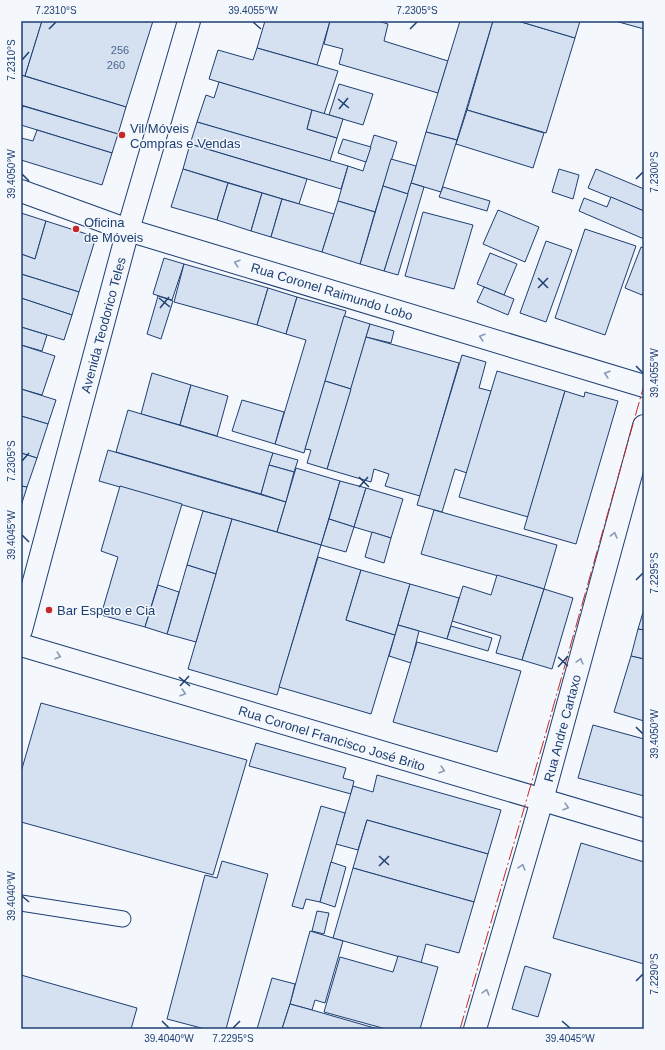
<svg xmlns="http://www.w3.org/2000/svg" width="665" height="1050" viewBox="0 0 665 1050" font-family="Helvetica,sans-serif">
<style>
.building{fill:#d5e0f0;stroke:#1d3f73}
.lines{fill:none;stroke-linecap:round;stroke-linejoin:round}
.service-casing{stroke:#1d3f73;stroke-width:17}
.minor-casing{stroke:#1d3f73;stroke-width:24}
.secondary-casing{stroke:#1d3f73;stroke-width:24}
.service{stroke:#f4f7fb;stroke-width:15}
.minor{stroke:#f4f7fb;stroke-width:22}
.secondary{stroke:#f4f7fb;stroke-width:22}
.power{stroke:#c62828;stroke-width:1;stroke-dasharray:14 3 2 3;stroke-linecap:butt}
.oneway{stroke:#889bb7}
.ticks{fill:none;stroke:#1d3f73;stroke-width:1.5}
.poi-dot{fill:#c62828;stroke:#f4f7fb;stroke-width:1.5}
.labels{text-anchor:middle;stroke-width:3;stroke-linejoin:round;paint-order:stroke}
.number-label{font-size:11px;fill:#4b6792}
.poi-label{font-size:13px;fill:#1d3f73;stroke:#f4f7fb;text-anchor:start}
.street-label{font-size:13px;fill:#1d3f73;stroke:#f4f7fb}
.neatline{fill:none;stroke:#1d3f73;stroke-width:1.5}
.ticks-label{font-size:10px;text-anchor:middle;fill:#1d3f73}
</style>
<rect width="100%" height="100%" fill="#f4f7fb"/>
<g class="building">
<polygon points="21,21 42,21 25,76 21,75"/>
<polygon points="42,21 153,21 126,107 25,76"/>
<polygon points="265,21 330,21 317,65 257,48"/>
<polygon points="330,21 378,21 388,24 384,41 448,61 438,93 339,64 343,49 324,44"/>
<polygon points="460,21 493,21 457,140 426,132"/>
<polygon points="493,21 518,21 575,38 546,133 467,110"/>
<polygon points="518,21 580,21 575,38"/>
<polygon points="615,21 644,21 644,29"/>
<polygon points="257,48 338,71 324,114 209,79 218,50 253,60"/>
<polygon points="21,75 126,107 118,134 21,105"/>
<polygon points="219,82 312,110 307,129 337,138 330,161 197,122 206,95 214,98"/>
<polygon points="339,84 373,94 363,125 329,115"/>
<polygon points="23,106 118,134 112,153 21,125 21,113"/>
<polygon points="312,110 343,119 337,138 307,129"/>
<polygon points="467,110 544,133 533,168 456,144"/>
<polygon points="197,122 348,166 341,189 190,144"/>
<polygon points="37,130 112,153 102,185 21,160 21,138 33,141"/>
<polygon points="426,132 457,140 441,192 411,183"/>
<polygon points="374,135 397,142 375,212 338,201 348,166 363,171"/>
<polygon points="343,139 371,147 366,162 338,153"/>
<polygon points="190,144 307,179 299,204 183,169"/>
<polygon points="391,159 416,166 408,194 383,186"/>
<polygon points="183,169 228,183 217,220 171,207"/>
<polygon points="559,169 579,175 573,199 552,192"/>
<polygon points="596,169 644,189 644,211 588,188"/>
<polygon points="228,183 262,193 251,231 217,220"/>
<polygon points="411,183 424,187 398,275 384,271"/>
<polygon points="383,186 408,194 384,271 360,264"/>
<polygon points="443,187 490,201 487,211 439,197"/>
<polygon points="262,193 282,199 271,237 251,231"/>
<polygon points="611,197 644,211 644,239 579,211 584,198 607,207"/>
<polygon points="282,199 334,214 322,252 271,237"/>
<polygon points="338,201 375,212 360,264 322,252"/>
<polygon points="498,210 539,227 525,262 483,244"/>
<polygon points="423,212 473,225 454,289 405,276"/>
<polygon points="21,213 46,221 35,259 21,254"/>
<polygon points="46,221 96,237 79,292 21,274 21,254 35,259"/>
<polygon points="585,229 636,246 605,335 555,318"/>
<polygon points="546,241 572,250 546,322 520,313"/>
<polygon points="641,247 644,248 644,291 642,295 625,288"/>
<polygon points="490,253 517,264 504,295 477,284"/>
<polygon points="164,258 184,264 172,300 153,294"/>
<polygon points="184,264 268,288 257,325 174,302"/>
<polygon points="21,274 79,292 72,315 21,298"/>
<polygon points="484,287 514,299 508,315 477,302"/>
<polygon points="268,288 297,297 286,334 257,325"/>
<polygon points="158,296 173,301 161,339 147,334"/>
<polygon points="297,297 346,311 304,453 275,444 306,340 286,334"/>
<polygon points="21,298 72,315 64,340 21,327"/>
<polygon points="344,316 370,324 351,389 325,381"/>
<polygon points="370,324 394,331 391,343 366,337"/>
<polygon points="21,327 47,335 42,351 21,345"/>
<polygon points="366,337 459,363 420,496 385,486 389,474 374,469 371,482 327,469"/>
<polygon points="21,345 55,356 42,395 21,389"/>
<polygon points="462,355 486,362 479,388 491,391 467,473 455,469 442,512 417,505"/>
<polygon points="497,371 565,391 528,517 459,497"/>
<polygon points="152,373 191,385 180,425 141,414"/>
<polygon points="325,381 351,389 327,469 307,463 311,450 305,449"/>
<polygon points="191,385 228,396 217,436 180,425"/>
<polygon points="21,389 56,400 48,424 21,416"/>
<polygon points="565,391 584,397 585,392 618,401 576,544 524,529"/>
<polygon points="242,400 284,412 275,444 232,431"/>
<polygon points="128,410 273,453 261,494 116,452"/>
<polygon points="21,416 48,424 37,458 21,453"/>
<polygon points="108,450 286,502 277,532 99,481"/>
<polygon points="21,453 37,458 27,487 21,486"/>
<polygon points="273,453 298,460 294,472 269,465"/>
<polygon points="269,465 294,472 286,502 261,494"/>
<polygon points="296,468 340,481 321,545 277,532"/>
<polygon points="340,481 366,488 354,527 329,519"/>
<polygon points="21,486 27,487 21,506"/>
<polygon points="120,486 182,504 145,627 101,615 118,557 101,551"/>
<polygon points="366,488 403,499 391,538 354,527"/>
<polygon points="434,510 557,545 544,589 421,554"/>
<polygon points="203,511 232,519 216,574 187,565"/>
<polygon points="232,519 321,545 277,695 188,669"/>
<polygon points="329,519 354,527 346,552 321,545"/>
<polygon points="372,532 391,538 384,563 365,557"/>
<polygon points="318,557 361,570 346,620 395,635 371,714 279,687"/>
<polygon points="187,565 216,574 196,642 167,634"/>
<polygon points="361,570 410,584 395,635 346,620"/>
<polygon points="497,575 544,589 522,660 496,653 501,636 452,621 463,586 491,595"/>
<polygon points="410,584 459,598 447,639 398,625"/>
<polygon points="158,585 179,592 167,634 145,627"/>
<polygon points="544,589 573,598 552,669 522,660"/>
<polygon points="644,609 644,630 638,629"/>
<polygon points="398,625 419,631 411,663 389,656"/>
<polygon points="451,626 492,638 488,651 447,639"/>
<polygon points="638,629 644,630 644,659 631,656"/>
<polygon points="417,642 521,671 497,752 393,722"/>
<polygon points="631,656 644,659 644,721 614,712"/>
<polygon points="41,703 247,760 213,875 21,822 21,772"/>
<polygon points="593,725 644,739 644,796 578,778"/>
<polygon points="256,743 346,768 343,778 354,781 351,794 249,766"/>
<polygon points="377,775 501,810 488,854 367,820 358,850 336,844 353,786 373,792"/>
<polygon points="321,806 345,813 320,902 306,899 303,909 292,906"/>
<polygon points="367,820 488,854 474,902 353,868"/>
<polygon points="581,843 644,862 644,964 553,938"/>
<polygon points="222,861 268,874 226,1029 205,1029 167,1019 205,875 217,878"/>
<polygon points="331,862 346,867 335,907 320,902"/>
<polygon points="353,868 474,902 459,953 426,944 421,963 333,938"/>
<polygon points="317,911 329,913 324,934 312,931"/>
<polygon points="310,931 343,941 325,1003 315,1000 312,1010 290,1004"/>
<polygon points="398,956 438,967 420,1029 386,1029 324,1012 340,957 393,972"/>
<polygon points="525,966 551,974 538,1017 512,1009"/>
<polygon points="21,975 137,1008 131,1029 25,1029 21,1028"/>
<polygon points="272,978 295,984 290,1004 282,1029 257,1029"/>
<polygon points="290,1004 312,1010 378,1029 282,1029"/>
</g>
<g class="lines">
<g class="service-casing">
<polyline id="service" points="21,903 123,919"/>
</g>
<g class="minor-casing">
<g id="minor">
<polyline points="21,191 128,230 644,386"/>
<polyline points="21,645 644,830"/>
<polyline points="475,1029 542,800 644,426"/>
</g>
</g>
<g class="secondary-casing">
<polyline id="secondary" points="21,630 128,230 189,21"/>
</g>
<use href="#service" class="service"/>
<use href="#minor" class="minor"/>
<use href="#secondary" class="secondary"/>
<polyline class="power" points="460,1029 543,743 644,385"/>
</g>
<defs><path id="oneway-chevron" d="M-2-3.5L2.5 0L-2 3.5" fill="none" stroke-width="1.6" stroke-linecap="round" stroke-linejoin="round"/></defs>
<g class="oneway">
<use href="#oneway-chevron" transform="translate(237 263) rotate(-163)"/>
<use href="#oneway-chevron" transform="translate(482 337) rotate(-163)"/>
<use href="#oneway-chevron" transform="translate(607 374) rotate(-163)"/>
<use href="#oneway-chevron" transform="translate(614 535) rotate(-75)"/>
<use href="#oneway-chevron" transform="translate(58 656) rotate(17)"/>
<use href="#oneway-chevron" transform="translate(580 661) rotate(-75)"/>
<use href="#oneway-chevron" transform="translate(183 693) rotate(17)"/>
<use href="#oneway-chevron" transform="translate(442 770) rotate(17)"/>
<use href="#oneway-chevron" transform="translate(566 807) rotate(16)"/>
<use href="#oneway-chevron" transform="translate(522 867) rotate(-74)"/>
<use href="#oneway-chevron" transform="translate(486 992) rotate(-74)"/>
</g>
<path class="ticks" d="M253,22l8,7M49,29l7,-7M410,29l7,-7M22,60l7,-8M338,99l11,9M339,109l9,-11M22,174l7,7M636,179l7,-7M538,278l10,10M538,288l10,-10M159,298l11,9M160,308l9,-11M636,366l7,7M22,461l7,-8M359,477l10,10M359,487l9,-10M22,535l7,7M636,580l7,-7M558,657l10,9M558,667l10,-11M179,677l11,9M180,686l9,-10M636,727l7,7M379,856l10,9M379,866l10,-10M22,896l7,6M636,981l7,-7M162,1021l7,7M562,1021l8,7M233,1028l7,-7"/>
<g class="poi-dot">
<circle cx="122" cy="135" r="4"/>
<circle cx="76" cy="229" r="4"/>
<circle cx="49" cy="610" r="4"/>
</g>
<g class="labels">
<g class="number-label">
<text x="120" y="54">256</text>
<text x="116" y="69">260</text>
</g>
<g class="poi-label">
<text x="130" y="133">Vil Móveis<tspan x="130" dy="15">Compras e Vendas</tspan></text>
<text x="84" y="227">Oficina<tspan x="84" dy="15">de Móveis</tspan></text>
<text x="57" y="615">Bar Espeto e Cia</text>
</g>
<g class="street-label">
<text transform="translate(332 291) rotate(17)" y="5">Rua Coronel Raimundo Lobo</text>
<text transform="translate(103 325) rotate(-75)" y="5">Avenida Teodorico Teles</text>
<text transform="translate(562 728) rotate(-75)" y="5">Rua Andre Cartaxo</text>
<text transform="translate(332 738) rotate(17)" y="5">Rua Coronel Francisco José Brito</text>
</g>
</g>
<rect width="665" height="1050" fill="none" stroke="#f4f7fb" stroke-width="44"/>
<rect x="22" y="22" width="621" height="1006" class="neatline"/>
<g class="ticks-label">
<text x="56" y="14">7.2310°S</text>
<text x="253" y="14">39.4055°W</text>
<text x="417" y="14">7.2305°S</text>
<text transform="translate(11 60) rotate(-90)" y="4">7.2310°S</text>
<text transform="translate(654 172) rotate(-90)" y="4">7.2300°S</text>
<text transform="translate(11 174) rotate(-90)" y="4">39.4050°W</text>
<text transform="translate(654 373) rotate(-90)" y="4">39.4055°W</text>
<text transform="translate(11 461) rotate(-90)" y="4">7.2305°S</text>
<text transform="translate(11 535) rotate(-90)" y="4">39.4045°W</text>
<text transform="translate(654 573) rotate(-90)" y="4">7.2295°S</text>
<text transform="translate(654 734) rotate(-90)" y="4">39.4050°W</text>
<text transform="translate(11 896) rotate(-90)" y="4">39.4040°W</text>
<text transform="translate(654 974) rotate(-90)" y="4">7.2290°S</text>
<text x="169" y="1042">39.4040°W</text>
<text x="233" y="1042">7.2295°S</text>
<text x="570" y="1042">39.4045°W</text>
</g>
</svg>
